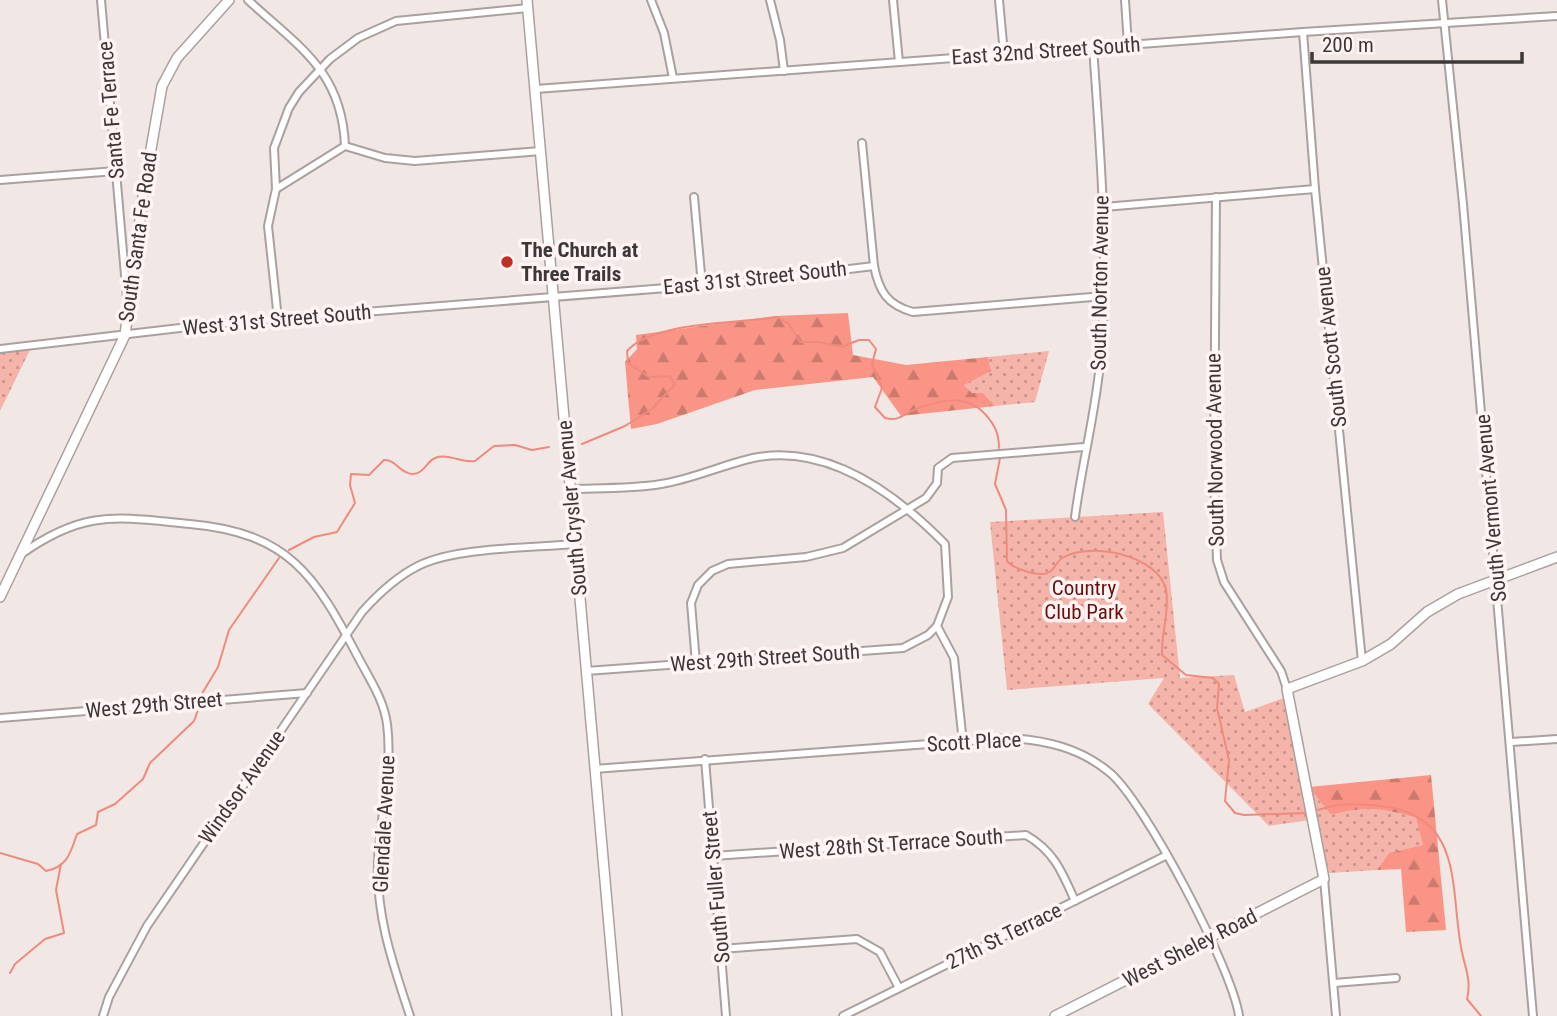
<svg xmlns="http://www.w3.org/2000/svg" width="1557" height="1016" viewBox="0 0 1557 1016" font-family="'Roboto Condensed',sans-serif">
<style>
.grass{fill:url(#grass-dots)}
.forest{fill:url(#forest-firs)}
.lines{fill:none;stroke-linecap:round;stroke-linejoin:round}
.stream{stroke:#ef8b7d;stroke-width:2}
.street-casing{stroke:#aaa19f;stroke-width:10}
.secondary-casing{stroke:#aaa19f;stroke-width:12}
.street{stroke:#fff;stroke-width:6}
.secondary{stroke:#fff;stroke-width:9}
.poi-dot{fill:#bf3128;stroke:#fff4f3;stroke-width:2.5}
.labels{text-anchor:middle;stroke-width:7;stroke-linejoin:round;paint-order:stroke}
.street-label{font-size:21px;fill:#3c3837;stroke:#fff4f3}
.poi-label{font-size:21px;font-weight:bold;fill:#3c3837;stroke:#fff4f3;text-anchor:start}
.park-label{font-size:21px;fill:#6a0f0b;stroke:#fff4f3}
</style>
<defs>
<pattern id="grass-dots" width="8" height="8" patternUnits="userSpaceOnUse" patternTransform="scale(1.75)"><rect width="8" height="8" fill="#f5b4aa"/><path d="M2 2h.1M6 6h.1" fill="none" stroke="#c8938b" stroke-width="1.8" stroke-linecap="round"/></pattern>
<pattern id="forest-firs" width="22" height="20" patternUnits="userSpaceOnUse" patternTransform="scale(1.75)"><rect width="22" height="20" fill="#fa9486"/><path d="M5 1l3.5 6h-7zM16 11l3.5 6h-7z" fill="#cc7a6e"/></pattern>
</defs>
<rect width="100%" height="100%" fill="#f1e7e5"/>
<g class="grass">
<polygon points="31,346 29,352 0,411 0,348"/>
<polygon points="1049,351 1035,402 995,406 983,393 972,393 963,384 991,371 988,357"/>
<polygon points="1163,512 1180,678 1234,675 1245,712 1284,698 1309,820 1269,826 1148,704 1164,678 1007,690 990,522"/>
<path d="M1309,787l22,28c31,-9 54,-7 85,3l8,27 -35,8 -12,17 -48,3z"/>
</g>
<g class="forest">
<polygon points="848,313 853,355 906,365 988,357 991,371 964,385 972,393 983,393 995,406 901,416 873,377 755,390 657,424 631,429 625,362 637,349 636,335 775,316"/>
<path d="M1431,775l15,155 -40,2 -5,-63 -24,1 12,-17 34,-8 -7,-27c-31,-10 -54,-12 -85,-3l-22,-28z"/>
</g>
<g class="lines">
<g class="stream">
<path d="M582,444l43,-18 27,-17 23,-25 -5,-8 -21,1 -21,-14 -1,-12c26,-30 111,-27 150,-34l12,7 11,18h20l21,5 18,-7h10l7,9 -4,15 10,24 -7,19 10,11c15,4 17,-4 29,-8 25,-10 51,-17 71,4 10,11 14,20 14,34"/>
<path d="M1000,458l-5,26 11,26 1,51c7,8 25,13 35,13 11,1 13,-11 20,-16 27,-17 97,-3 104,32 4,20 -5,44 -4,65l24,20 27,3 6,6 -2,24 12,52 -4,41 10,12 9,2 61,-2"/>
<path d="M289,550l25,-13 23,-5 18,-29 -5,-18 1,-11 18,1 15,-15c12,-1 16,14 29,14 12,-1 13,-12 22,-16 13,-5 27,5 40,3l19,-15 21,-1 17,5 17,-3"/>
<polyline points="200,697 218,667 229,630 279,558"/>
<path d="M1318,810c23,-8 40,-6 63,-4 83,9 69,82 80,141 3,19 11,32 6,52l14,17"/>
<path d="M0,853l38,11 8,7c22,-4 25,-20 31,-37l19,-9 2,-13 17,-8 28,-25 7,-16 44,-42 4,-11"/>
<polyline points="10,973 15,964 45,939 64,933 56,890 61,864"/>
</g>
<g class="street-casing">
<g id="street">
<polyline points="101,0 127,298"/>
<path d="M248,0c51,47 94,71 97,146"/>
<polyline points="651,0 664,33 673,78"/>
<polyline points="770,0 780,40 784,71"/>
<polyline points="893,0 899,62"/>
<polyline points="999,0 1004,54"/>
<polyline points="1125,0 1128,45"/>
<polyline points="1442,0 1463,204 1533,1016"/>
<polyline points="1303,32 1315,189 1362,661"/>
<polyline points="536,89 1303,32 1557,16"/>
<path d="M862,143l12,123c5,25 13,39 39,46l191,-16"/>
<polyline points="0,180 116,171"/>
<polyline points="276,189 345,146 385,158 415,161 541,151"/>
<polyline points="694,197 702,285"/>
<polyline points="1216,197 1214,476 1217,560 1224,582 1281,671 1287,689"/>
<polyline points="1104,207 1315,189"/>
<polyline points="278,319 268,226 276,189 274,148 289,108 299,92 330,59 358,38 396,21 528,8"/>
<polyline points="0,349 214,324 742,282 874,266"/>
<path d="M570,489c30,-1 61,0 91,-5 32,-5 61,-19 92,-26 74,-15 143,36 192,86l3,53 -11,29 17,32 9,85"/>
<path d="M1075,517c7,-55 22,-109 26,-164 8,-102 -1,-204 -8,-306"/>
<path d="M20,555c64,-46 96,-38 170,-31 99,9 125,51 168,133 11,21 26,43 29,67 6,46 -7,92 -9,138 -2,55 15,102 32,154"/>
<polyline points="696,663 691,603 698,585 712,571 728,564 806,557 843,548 926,498 937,483 938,468 952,458 1084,447"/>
<polyline points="586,671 903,648 928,635 937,626"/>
<polyline points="0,718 307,693"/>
<polyline points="1511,742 1557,739"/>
<polyline points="705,759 726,1016"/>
<path d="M594,769l415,-31c37,2 71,10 100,34 35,28 124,198 130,244"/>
<path d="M713,856l313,-21c28,16 36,37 49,66"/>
<polyline points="1324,879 1336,1016"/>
<polyline points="721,949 857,939 880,952 899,988"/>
<polyline points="1334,983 1396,978"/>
<path d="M103,1016l6,-19 38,-71 215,-314c17,-19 35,-36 58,-47 37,-18 112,-17 155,-21"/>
<polyline points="843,1016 1165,856"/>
</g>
</g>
<g class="secondary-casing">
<g id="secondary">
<polyline points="527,0 617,1016"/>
<polyline points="0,597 125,335 144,189 162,86 177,58 229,0"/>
<polyline points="1055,1016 1324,879 1287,689 1362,661 1391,644 1427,612 1458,594 1557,557"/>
</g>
</g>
<use href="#street" class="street"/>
<use href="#secondary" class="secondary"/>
</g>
<circle class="poi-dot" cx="507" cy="262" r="7"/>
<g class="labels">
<g class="street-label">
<text transform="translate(1046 51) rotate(-4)" y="7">East 32nd Street South</text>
<text transform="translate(111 110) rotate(-95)" y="7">Santa Fe Terrace</text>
<text transform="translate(138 237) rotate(-82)" y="7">South Santa Fe Road</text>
<text transform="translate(755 278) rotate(-6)" y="7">East 31st Street South</text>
<text transform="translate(1100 283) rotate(-89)" y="7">South Norton Avenue</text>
<text transform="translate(277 320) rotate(-5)" y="7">West 31st Street South</text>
<text transform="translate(1331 347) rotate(-96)" y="7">South Scott Avenue</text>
<text transform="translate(1215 450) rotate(-91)" y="7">South Norwood Avenue</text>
<text transform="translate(572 508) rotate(-95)" y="7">South Crysler Avenue</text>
<text transform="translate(1491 508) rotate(-95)" y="7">South Vermont Avenue</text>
<text transform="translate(765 658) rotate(-4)" y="7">West 29th Street South</text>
<text transform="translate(154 705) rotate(-5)" y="7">West 29th Street</text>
<text transform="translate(974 742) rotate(-3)" y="7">Scott Place</text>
<text transform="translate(242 787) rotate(-55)" y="7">Windsor Avenue</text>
<text transform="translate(384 824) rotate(-87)" y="7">Glendale Avenue</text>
<text transform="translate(891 844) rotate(-4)" y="7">West 28th St Terrace South</text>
<text transform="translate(716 887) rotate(-95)" y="7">South Fuller Street</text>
<text transform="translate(1004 936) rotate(-26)" y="7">27th St Terrace</text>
<text transform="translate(1190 948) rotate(-27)" y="7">West Sheley Road</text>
</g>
<g class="poi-label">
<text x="521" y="257">The Church at<tspan x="521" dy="24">Three Trails</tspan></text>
</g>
<g class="park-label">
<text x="1084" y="595">Country<tspan x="1084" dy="24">Club Park</tspan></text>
</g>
</g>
<path d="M1312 52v10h210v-10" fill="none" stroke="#3c3837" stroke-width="3.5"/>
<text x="1322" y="52" font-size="21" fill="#3c3837" stroke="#fff4f3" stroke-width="5" paint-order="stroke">200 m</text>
</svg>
